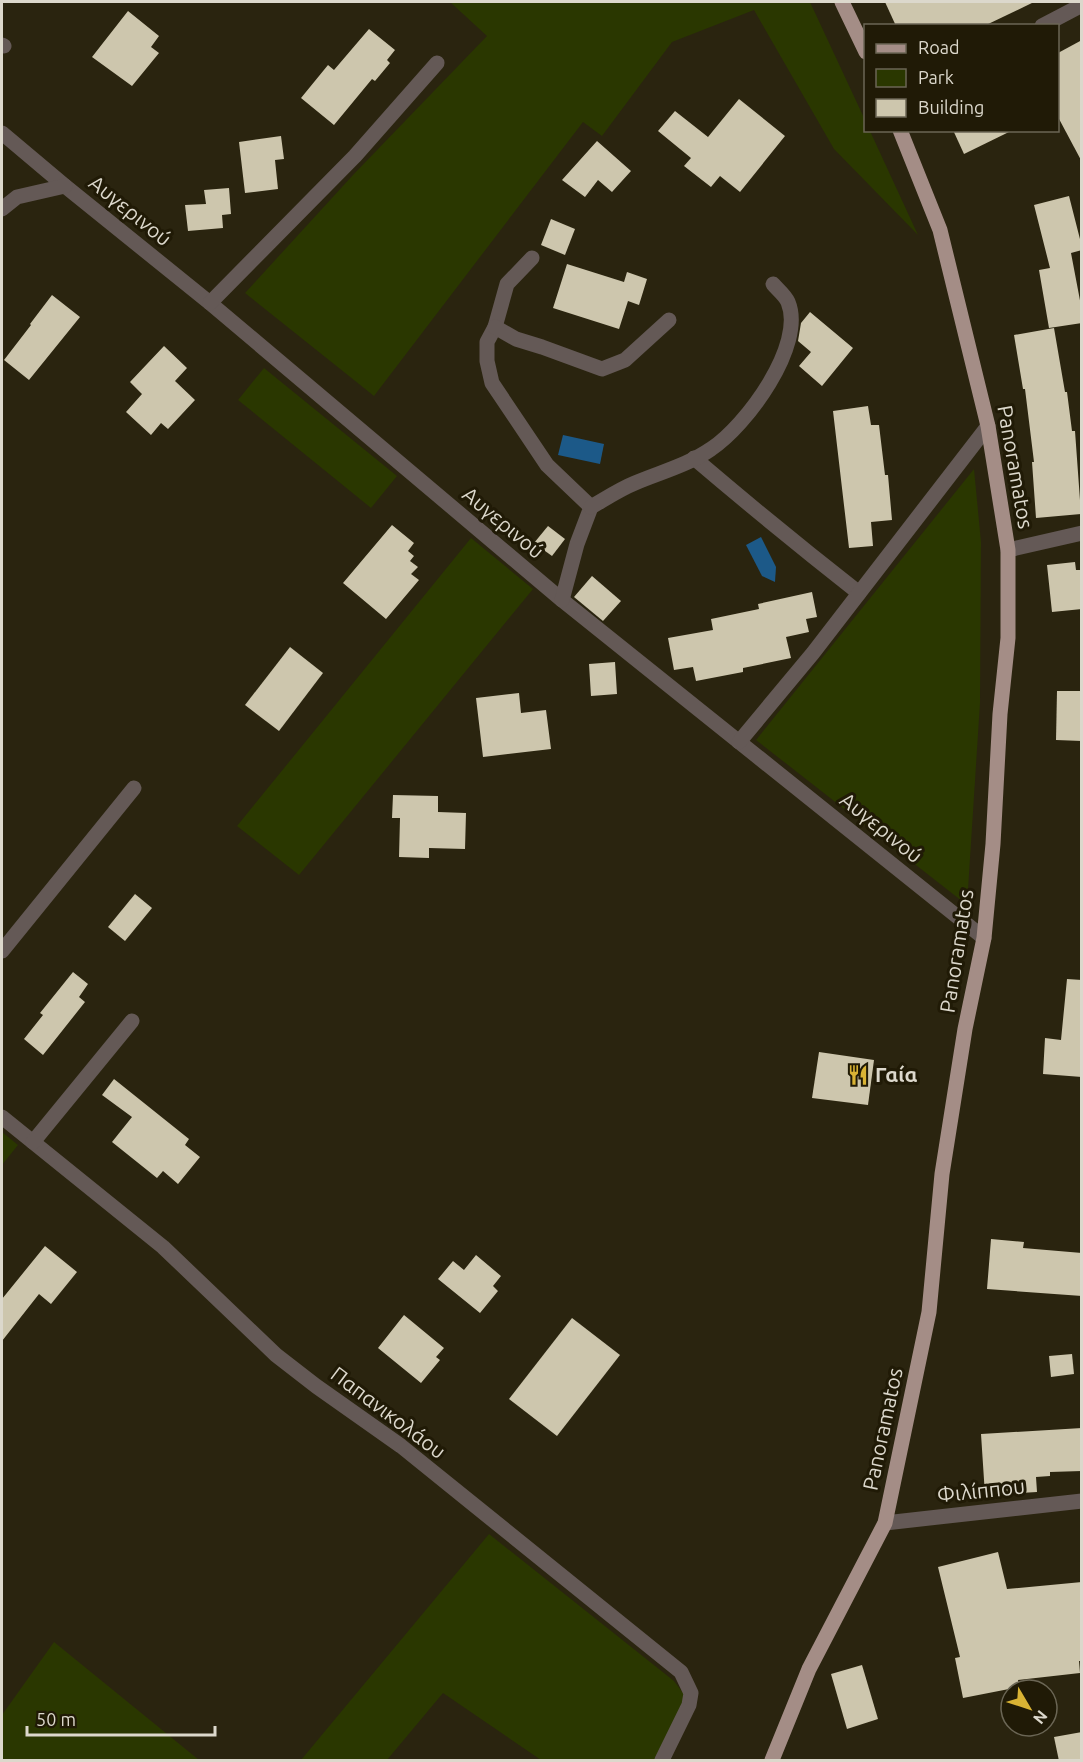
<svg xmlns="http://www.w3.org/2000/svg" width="1083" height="1762" viewBox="0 0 1083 1762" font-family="Ubuntu,sans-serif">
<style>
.green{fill:#2a3700}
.water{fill:#1c5988}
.building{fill:#cdc6ad}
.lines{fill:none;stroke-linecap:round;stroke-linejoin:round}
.minor{stroke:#645956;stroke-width:15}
.major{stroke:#a48d86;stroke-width:15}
.labels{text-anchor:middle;stroke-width:6;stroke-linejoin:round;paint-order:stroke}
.street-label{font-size:21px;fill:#dcd8cc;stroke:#201a06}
.poi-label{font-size:21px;font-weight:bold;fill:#dcd8cc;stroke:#201a06;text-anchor:start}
</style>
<rect width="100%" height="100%" fill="#2a240f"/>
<g class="green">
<polygon points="450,2 810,2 865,120 866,130 870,131 918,235 834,149 754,10 672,42 602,136 583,122 374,396 245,293 353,175 487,36"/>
<polygon points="264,368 397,476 371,508 238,400"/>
<polygon points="974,469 981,542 980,703 967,905 756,740"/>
<polygon points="471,538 533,589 299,875 237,826"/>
<polygon points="2,1132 18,1145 2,1165"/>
<polygon points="489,1534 674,1681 686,1697 658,1760 541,1760 443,1693 387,1760 301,1760"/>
<polygon points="54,1642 199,1760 2,1760 2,1715"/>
</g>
<g class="water">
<polygon points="563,435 604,444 600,464 558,455"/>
<polygon points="761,537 776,567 775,582 762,576 746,545"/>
</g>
<g class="building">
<polygon points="885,2 1034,2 984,26 896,26"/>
<polygon points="128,11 159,36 151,47 159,53 132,86 92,57"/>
<polygon points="369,29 395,50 387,60 390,63 375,81 372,79 334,125 301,98 328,65 334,70"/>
<polygon points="1082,40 1082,162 1058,117 1058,53"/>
<polygon points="739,99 785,136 740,192 720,176 711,187 684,166 691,158 658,131 675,111 708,137"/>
<polygon points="953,130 1013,130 964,154"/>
<polygon points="281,136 284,159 275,160 278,189 245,193 239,142"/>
<polygon points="597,141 631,171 612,192 598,180 585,197 562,180"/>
<polygon points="229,188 231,214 222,215 223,228 188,231 185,205 206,204 204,190"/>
<polygon points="1069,196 1082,247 1082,250 1071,253 1082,311 1082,323 1049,328 1039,270 1050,268 1034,205"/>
<polygon points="551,219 575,229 565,255 541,245"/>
<polygon points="567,264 624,282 627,272 647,279 639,305 628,301 619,329 553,308"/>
<polygon points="52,295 80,317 29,380 4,360 31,325 30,324"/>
<polygon points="810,312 853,348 822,386 799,366 811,352 798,341 801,323"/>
<polygon points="1054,328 1065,392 1067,392 1072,431 1075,431 1081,514 1036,518 1032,462 1034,462 1025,389 1023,389 1014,335"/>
<polygon points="164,346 187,368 175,381 195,400 168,429 161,423 151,435 126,412 142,394 130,382"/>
<polygon points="868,406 871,425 879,425 885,475 888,475 892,520 871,522 873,546 849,548 833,411"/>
<polygon points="392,525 414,543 408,551 414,556 410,561 418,567 411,574 419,580 386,619 343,583"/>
<polygon points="548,526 565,539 552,556 534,543"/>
<polygon points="1075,562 1076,570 1082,570 1082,609 1052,612 1047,565"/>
<polygon points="592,576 621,601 603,621 574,597"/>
<polygon points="812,592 817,617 806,619 809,632 786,637 791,658 743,668 743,672 696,681 693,667 674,670 668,638 713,630 711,619 759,609 758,604"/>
<polygon points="290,647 323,673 279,731 245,705"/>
<polygon points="615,662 617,694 591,696 589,664"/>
<polygon points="1057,691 1082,691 1082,741 1056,740"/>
<polygon points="519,693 521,713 546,710 551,749 483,757 476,698"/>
<polygon points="393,795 438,796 438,812 466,813 465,849 429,848 429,858 399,857 400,818 392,818"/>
<polygon points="135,894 152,908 125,941 108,927"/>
<polygon points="73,972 88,984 79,997 85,1002 43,1055 24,1039 43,1015 40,1013"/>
<polygon points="1067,979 1082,980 1082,1077 1043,1074 1045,1038 1061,1040"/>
<polygon points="819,1052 874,1060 868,1105 812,1098"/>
<polygon points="114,1079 189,1139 185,1145 200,1157 178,1184 163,1171 157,1178 112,1142 132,1117 102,1095"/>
<polygon points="991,1239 1024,1242 1023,1248 1082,1253 1082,1296 987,1289"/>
<polygon points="45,1246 77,1272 51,1304 39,1294 2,1341 2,1299"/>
<polygon points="476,1255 501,1276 493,1286 498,1291 480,1313 438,1279 453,1261 464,1270"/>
<polygon points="404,1315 444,1348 436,1357 440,1360 421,1383 378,1348"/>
<polygon points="572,1318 620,1355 557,1436 509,1399"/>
<polygon points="1072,1354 1074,1374 1051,1377 1049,1356"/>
<polygon points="1082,1428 1082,1471 1050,1472 1050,1476 1036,1477 1037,1492 985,1495 981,1434"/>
<polygon points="998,1552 1007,1589 1082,1582 1082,1661 1079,1661 1080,1673 1018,1680 1019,1687 963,1698 955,1658 960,1657 938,1567"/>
<polygon points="862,1665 878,1719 847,1729 831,1674"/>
<polygon points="1082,1732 1082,1761 1059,1761 1054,1737"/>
</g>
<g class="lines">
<g class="minor">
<polyline points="1042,26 1082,5"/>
<polyline points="2,45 4,46"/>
<polyline points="2,133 65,186 210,303 562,600 984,938"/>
<polyline points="2,209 17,197 65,186"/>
<polyline points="532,258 507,284 495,327 487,342 487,361 492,383 547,465 591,507 577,544 562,600"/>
<polyline points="210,303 355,156 437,63"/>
<polyline points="495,327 516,339 542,347 602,369 625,360 669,320"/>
<path d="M694,458c54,46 109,91 165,135"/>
<path d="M591,507c14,-8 29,-18 44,-24 26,-11 53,-18 76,-34 35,-23 95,-104 77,-147 -3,-7 -11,-13 -15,-18"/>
<polyline points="1008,550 1082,533"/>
<polyline points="739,742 813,653 988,426"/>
<polyline points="2,951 134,788"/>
<polyline points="2,1117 163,1247 276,1355 316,1386 401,1446 681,1672 691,1693 689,1705 662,1760"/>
<polyline points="33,1142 132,1021"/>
<polyline points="885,1523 1082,1501"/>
</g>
<g class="major">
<polyline points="842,2 866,52"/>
<polyline points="772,1760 809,1669 885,1523 929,1312 942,1174 965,1029 984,938 993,844 1000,714 1008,638 1008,550 988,426 940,230 900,130"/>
</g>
</g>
<defs>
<g id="restaurant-bare" transform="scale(1.62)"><path d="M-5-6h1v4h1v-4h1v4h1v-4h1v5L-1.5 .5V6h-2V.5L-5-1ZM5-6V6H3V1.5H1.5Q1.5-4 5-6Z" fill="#d9b334" stroke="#201a06" stroke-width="2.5" paint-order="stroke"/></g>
</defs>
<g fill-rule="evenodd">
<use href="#restaurant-bare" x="858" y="1075"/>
</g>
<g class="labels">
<g class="street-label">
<text transform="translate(130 211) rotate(39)" y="7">Αυγερινού</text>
<text transform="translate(1015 467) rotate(80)" y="7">Panoramatos</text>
<text transform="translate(503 523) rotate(40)" y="7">Αυγερινού</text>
<text transform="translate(881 828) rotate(39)" y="7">Αυγερινού</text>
<text transform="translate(957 951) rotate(-81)" y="7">Panoramatos</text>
<text transform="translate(388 1413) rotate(37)" y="7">Παπανικολάου</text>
<text transform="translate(883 1429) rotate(-78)" y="7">Panoramatos</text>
<text transform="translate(981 1491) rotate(-6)" y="7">Φιλίππου</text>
</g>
<g class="poi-label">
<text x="875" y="1082">Γαία</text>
</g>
</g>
<rect width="1083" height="1762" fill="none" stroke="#dcd8cc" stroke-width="6"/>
<rect x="864" y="24" width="195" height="108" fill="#201a06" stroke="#6b6655" stroke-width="1.5"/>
<rect x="876" y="44" width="30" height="9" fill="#a48d86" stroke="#6b6655" stroke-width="1.5"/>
<text x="918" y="54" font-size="18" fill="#dcd8cc">Road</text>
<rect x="876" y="69" width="30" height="18" fill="#2a3700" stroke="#6b6655" stroke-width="1.5"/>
<text x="918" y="84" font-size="18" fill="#dcd8cc">Park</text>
<rect x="876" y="99" width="30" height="18" fill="#cdc6ad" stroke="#6b6655" stroke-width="1.5"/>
<text x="918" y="114" font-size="18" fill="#dcd8cc">Building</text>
<g transform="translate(1029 1708) rotate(129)"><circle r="28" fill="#201a06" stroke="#6b6655" stroke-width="1.5"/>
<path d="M0-4.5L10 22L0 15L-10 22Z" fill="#d9b334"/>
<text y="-9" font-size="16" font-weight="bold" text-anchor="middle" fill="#dcd8cc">N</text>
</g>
<path d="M27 1726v9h188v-9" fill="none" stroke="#dcd8cc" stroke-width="3"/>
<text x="36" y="1726" font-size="18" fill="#dcd8cc" stroke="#201a06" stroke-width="4.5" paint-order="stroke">50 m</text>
</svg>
